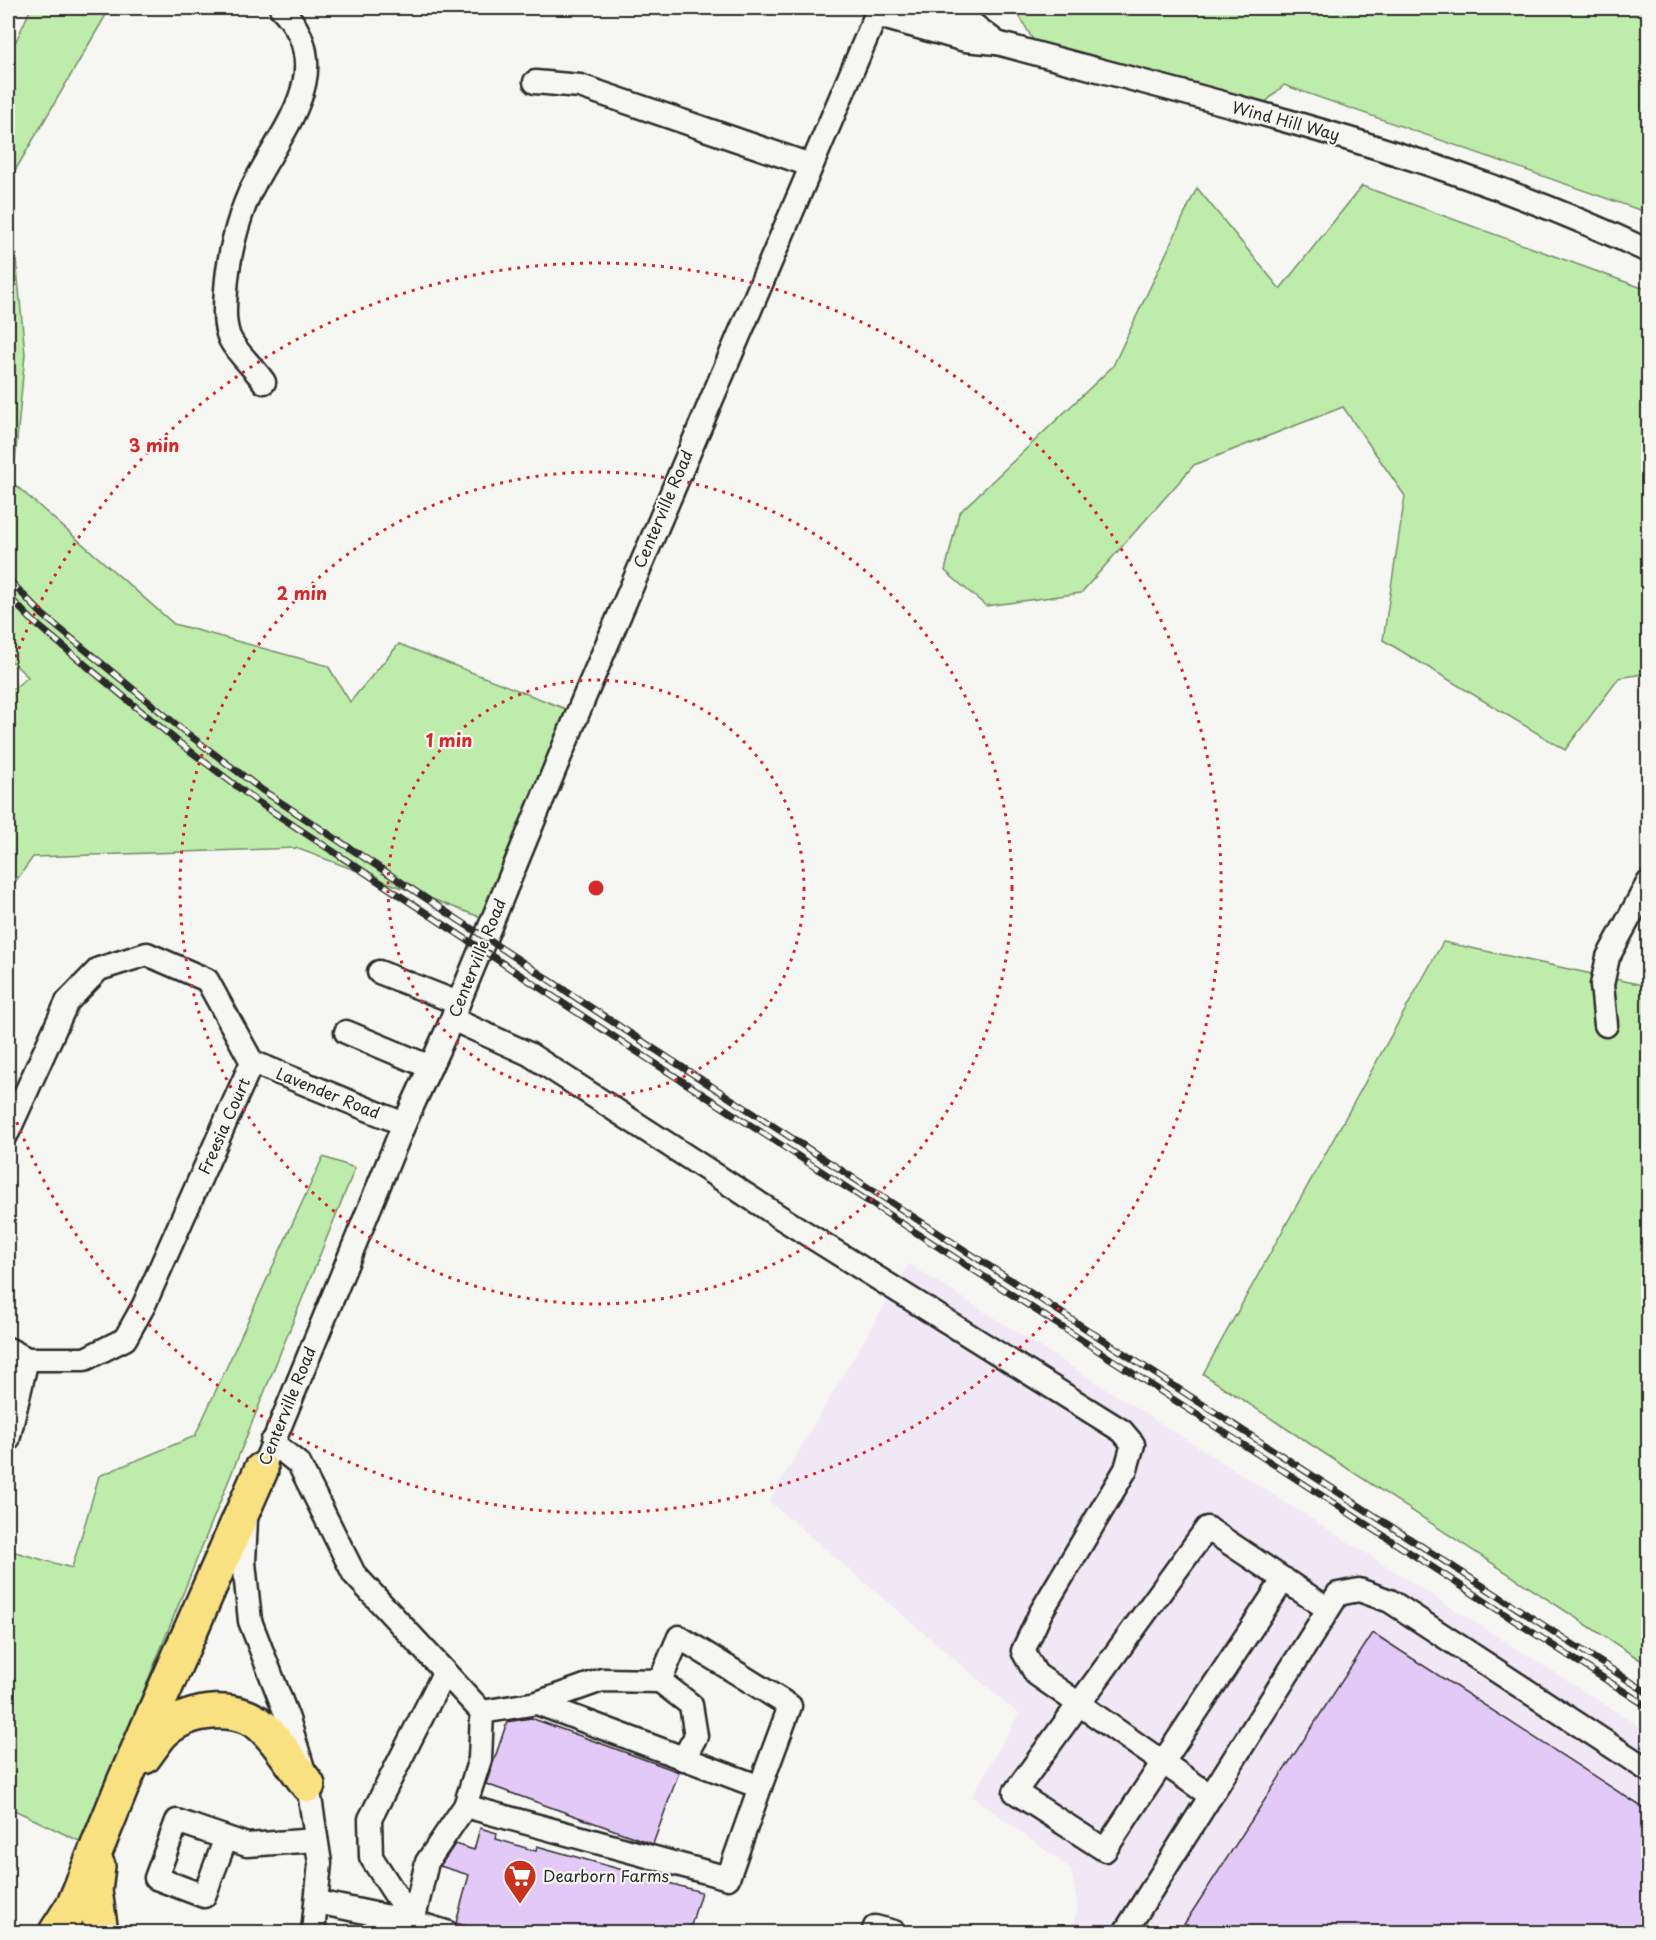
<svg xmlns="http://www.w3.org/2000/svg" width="1656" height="1940" viewBox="0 0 1656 1940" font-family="'Playpen Sans',sans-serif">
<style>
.built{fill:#f0e8f4}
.green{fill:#beecaa;stroke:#748c6a;stroke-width:1.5}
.building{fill:#e3c9f8;stroke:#2b2b2b;stroke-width:1.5}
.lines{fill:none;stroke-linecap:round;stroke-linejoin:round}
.minor-casing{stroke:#2b2b2b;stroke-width:27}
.highway-casing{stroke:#2b2b2b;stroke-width:38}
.minor{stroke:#f6f6f2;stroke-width:22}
.highway{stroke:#f9e181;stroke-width:33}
.rail-casing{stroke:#2b2b2b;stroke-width:7}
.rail{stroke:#f6f6f2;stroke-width:4.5;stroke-dasharray:14;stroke-linecap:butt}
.ring{fill:none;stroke:#d62828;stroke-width:3;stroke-dasharray:3 6}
.labels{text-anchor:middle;stroke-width:4.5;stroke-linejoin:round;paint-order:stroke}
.street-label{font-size:16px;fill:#2b2b2b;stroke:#f6f6f2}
.poi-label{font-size:16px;fill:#2b2b2b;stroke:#f6f6f2;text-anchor:start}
.centre{fill:#d62828;stroke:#f6f6f2;stroke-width:3}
.ring-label{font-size:18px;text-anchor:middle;font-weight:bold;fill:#d62828;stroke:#f6f6f2;stroke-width:4.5;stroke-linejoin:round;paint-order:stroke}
</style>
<rect width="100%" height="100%" fill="#f6f6f2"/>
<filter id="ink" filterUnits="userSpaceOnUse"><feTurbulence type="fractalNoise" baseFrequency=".0167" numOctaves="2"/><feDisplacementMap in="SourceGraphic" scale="12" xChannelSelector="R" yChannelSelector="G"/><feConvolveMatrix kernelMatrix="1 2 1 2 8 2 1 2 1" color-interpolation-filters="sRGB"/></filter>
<g filter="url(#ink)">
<polygon class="built" points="909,1264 1648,1732 1648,1932 1070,1932 1078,1908 1071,1869 972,1796 1019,1714 769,1501"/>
<g class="green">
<polygon points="31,8 110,8 9,181 25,354 13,483 174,624 328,666 350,702 399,644 576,713 488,920 296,848 33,857 8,892 8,693 28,677 8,658 8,44 16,41"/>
<polygon points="1015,8 1648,8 1648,213 1284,85 1256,111 1037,47"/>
<polygon points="1362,186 1645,289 1648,284 1648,673 1619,678 1565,750 1383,640 1405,496 1343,407 1194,465 1081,593 986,606 945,571 959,513 1113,366 1197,188 1280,289"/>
<polygon points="1443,942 1648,986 1648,1665 1203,1374"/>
<polygon points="323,1157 355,1168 106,1784 79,1841 8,1807 8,1550 72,1568 99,1476 195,1436"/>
</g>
<g class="building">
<polygon points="1373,1633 1648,1811 1648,1932 1179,1932"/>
<polygon points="531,1718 679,1772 653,1844 486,1784 507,1722"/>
<polygon points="480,1828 497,1833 496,1839 536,1851 537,1846 701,1892 689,1932 488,1932 456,1923 469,1875 440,1866 455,1844 474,1850"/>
</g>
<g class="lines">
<g class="minor-casing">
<g id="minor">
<path d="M921,8l50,15 26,20c221,60 445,110 651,208"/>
<polyline points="875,15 965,40 997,43"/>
<polyline points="535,82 580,86 810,165"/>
<path d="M264,382c-10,-15 -26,-27 -34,-43 -7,-15 -5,-34 -4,-49 2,-32 11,-69 24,-98 29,-60 91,-121 31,-184"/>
<polyline points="379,972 458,1003"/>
<polyline points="452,1019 529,1054 783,1219 1122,1431 1133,1444 1126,1469 1041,1612 1023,1651 1036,1674 1211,1796"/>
<polyline points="1606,1025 1602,985 1608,957 1648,883"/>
<polyline points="346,1032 430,1067"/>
<polyline points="252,1062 404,1124"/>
<polyline points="8,1132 67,1002 99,969 147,954 207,980 252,1062 144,1305 125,1339 85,1359 27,1359 8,1349"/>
<polyline points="8,1440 27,1359"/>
<polyline points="272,1442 299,1464 354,1574 482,1712"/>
<polyline points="257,1482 404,1124 449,1026 584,698 879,8"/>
<polyline points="246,1519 244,1562 250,1621 288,1719 308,1785 320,1863 313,1932"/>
<polyline points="1284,1579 1105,1850 1015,1792 1207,1528 1328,1609"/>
<polyline points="444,1673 370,1819 371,1857 413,1922 446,1932"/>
<polyline points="537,1703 602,1680 660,1681"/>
<polyline points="683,1759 696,1736 691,1705 660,1681 679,1637 790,1706 760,1787"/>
<polyline points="226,1838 204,1896 156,1878 177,1821 247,1845 316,1840"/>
<polyline points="317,1902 413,1922 427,1862 465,1806 728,1878 760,1787 537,1703 482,1712 480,1759 465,1806"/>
<polyline points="873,1932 875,1927 894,1932"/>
<polyline points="1125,1932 1338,1594 1359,1590 1390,1601 1648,1770"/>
</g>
</g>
<g class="highway-casing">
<g id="highway">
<path d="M144,1757c7,-9 13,-19 20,-26 27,-23 77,-28 102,-1 16,16 28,37 42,55"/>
<polyline points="98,1866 95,1891 101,1932"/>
<polyline points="56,1932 74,1904 123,1784 261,1470"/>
</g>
</g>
<use href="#minor" class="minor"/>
<use href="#highway" class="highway"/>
<g class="rail-casing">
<g id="rail">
<polyline points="8,579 43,615 184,731 262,790 625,1030 1648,1693"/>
<polyline points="8,596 35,623 177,741 255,800 619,1040 1648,1707"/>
</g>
</g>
<use href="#rail" class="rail"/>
</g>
</g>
<g class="ring">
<circle cx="596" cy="888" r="208"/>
<circle cx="596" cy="888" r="416"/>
<path d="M9 674A625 625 0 1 1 9 1102"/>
</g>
<defs>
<g id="supermarket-pin" transform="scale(1.725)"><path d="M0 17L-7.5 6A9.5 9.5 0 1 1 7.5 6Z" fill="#c8321e" stroke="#f6f6f2"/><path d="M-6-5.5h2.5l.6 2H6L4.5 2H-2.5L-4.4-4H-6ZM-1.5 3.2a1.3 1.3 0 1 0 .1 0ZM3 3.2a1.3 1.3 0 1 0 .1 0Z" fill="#fff"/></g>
</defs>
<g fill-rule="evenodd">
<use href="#supermarket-pin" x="520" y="1876"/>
</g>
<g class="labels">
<g class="street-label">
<text transform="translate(1286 121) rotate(15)" y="6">Wind Hill Way</text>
<text transform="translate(663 509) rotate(-67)" y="6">Centerville Road</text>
<text transform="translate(477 958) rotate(-68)" y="6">Centerville Road</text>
<text transform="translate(328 1093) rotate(22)" y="6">Lavender Road</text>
<text transform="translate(224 1126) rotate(-66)" y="6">Freesia Court</text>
<text transform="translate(287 1406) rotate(-68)" y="6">Centerville Road</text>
</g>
<g class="poi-label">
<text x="543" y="1882">Dearborn Farms</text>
</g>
</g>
<circle cx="596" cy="888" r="9" class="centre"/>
<g class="ring-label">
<text x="154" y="452">3 min</text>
<text x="302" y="600">2 min</text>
<text x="449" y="747">1 min</text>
</g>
<rect width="1656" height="1940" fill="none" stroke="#f6f6f2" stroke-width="30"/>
<rect x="15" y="15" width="1626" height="1910" fill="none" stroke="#2b2b2b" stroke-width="2" filter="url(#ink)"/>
</svg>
